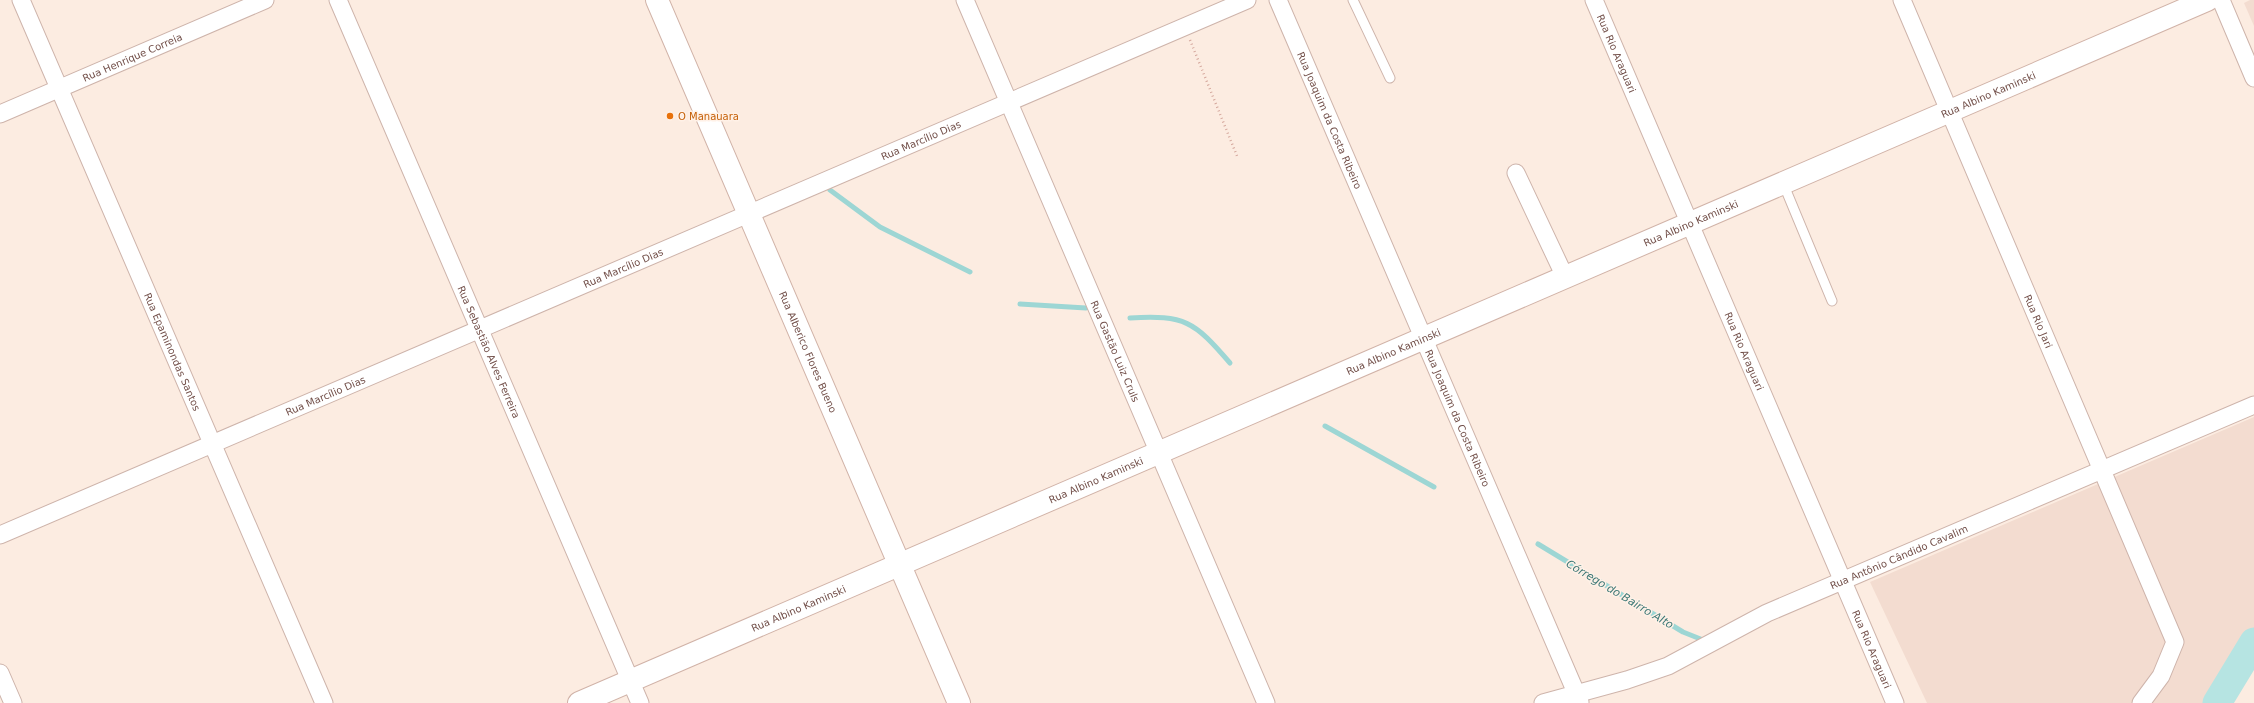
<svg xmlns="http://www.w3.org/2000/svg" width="2254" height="703" viewBox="0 0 2254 703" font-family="'DejaVu Sans',sans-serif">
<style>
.residential{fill:#f3dcd0}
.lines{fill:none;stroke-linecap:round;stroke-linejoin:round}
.stream{stroke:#9dd6d4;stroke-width:5}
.river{stroke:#b6e4e2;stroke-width:29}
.lane-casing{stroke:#ceb4ab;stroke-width:11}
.street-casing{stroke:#ceb4ab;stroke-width:19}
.secondary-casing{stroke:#d1b3a8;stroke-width:24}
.path{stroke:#d5a89d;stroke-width:2.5;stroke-dasharray:1 3;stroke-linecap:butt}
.lane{stroke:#fff;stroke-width:9}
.street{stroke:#fff;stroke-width:17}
.secondary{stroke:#fff;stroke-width:22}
.food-dot{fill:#e8710a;stroke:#fff1e7;stroke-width:1.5}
.labels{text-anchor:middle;stroke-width:3;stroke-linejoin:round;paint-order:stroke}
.street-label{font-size:10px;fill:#724f49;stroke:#fff1e7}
.food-label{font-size:10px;fill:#c56008;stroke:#fff1e7;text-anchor:start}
.water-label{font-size:11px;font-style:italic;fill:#3d7876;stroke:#fff1e7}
</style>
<rect width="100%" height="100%" fill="#fcece1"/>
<g class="residential">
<polygon points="2250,0 2254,0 2254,26 2244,3"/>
<polygon points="2254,417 2254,645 2217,703 1927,703 1870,582"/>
</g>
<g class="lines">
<g class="stream">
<polyline points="830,190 880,227 970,272"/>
<polyline points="1020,304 1086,308"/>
<path d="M1130,318c55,-3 64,3 100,45"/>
<polyline points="1325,426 1434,487"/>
<polyline points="1538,544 1683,632 1703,640"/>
</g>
<polyline class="river" points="2217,703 2254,642"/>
<g class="lane-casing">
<g id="lane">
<polyline points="1353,0 1390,78"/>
<polyline points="1783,183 1832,301"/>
</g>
</g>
<g class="street-casing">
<g id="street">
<path id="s1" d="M21,0l303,703"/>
<path id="s2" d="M338,0l302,703"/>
<path id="s3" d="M965,0l301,703"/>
<path id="s4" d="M1278,0l302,702"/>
<path id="s5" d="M1594,0l301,703"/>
<path id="s6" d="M1902,0l273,642 -14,34 -20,27"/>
<polyline points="2221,0 2254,78"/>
<path id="s7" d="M0,114l265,-114"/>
<polyline points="1516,173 1565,277"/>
<path id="s8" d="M0,535l1247,-535"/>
<polyline points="0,673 13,703"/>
<path id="s9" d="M1543,703l84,-23 41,-14 99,-53 487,-208"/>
</g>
</g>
<g class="secondary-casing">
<g id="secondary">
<path id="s10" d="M657,0l302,703"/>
<path id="s11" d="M579,703l1628,-703"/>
</g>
</g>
<polyline class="path" points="1190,40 1237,156"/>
<use href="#lane" class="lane"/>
<use href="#street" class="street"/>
<use href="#secondary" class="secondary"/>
</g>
<circle class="food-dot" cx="670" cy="116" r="4"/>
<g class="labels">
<g class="street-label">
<text dy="4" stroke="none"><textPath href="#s5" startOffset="58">Rua Rio Araguari</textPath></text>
<text dy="4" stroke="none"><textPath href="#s7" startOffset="144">Rua Henrique Correia</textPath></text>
<text dy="4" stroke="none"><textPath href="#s11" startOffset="1535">Rua Albino Kaminski</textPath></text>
<text dy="4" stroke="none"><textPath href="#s4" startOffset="131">Rua Joaquim da Costa Ribeiro</textPath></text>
<text dy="4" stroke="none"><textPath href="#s8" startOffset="1002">Rua Marcílio Dias</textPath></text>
<text dy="4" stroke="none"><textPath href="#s11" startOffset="1211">Rua Albino Kaminski</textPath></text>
<text dy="4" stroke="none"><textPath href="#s8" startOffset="678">Rua Marcílio Dias</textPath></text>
<text dy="4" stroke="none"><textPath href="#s6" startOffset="349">Rua Rio Jari</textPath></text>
<text dy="4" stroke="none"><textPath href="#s1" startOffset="383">Rua Epaminondas Santos</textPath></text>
<text dy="4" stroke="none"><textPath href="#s11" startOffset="887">Rua Albino Kaminski</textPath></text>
<text dy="4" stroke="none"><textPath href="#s2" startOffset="383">Rua Sebastião Alves Ferreira</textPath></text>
<text dy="4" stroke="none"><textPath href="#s10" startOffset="383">Rua Alberico Flores Bueno</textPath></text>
<text dy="4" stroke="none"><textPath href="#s3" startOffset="382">Rua Gastão Luiz Cruls</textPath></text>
<text dy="4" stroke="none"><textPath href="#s5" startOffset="382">Rua Rio Araguari</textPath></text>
<text dy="4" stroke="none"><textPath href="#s8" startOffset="354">Rua Marcílio Dias</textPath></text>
<text dy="4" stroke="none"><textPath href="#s4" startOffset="455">Rua Joaquim da Costa Ribeiro</textPath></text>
<text dy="4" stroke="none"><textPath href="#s11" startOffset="563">Rua Albino Kaminski</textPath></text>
<text dy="4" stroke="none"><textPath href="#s9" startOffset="386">Rua Antônio Cândido Cavalim</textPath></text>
<text dy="4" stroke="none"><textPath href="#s11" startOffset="239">Rua Albino Kaminski</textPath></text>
<text dy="4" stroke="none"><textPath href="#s5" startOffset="706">Rua Rio Araguari</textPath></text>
</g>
<g class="food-label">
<text x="678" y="120">O Manauara</text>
</g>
<g class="water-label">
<text transform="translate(1620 594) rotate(31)" y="4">Córrego do Bairro Alto</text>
</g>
</g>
</svg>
